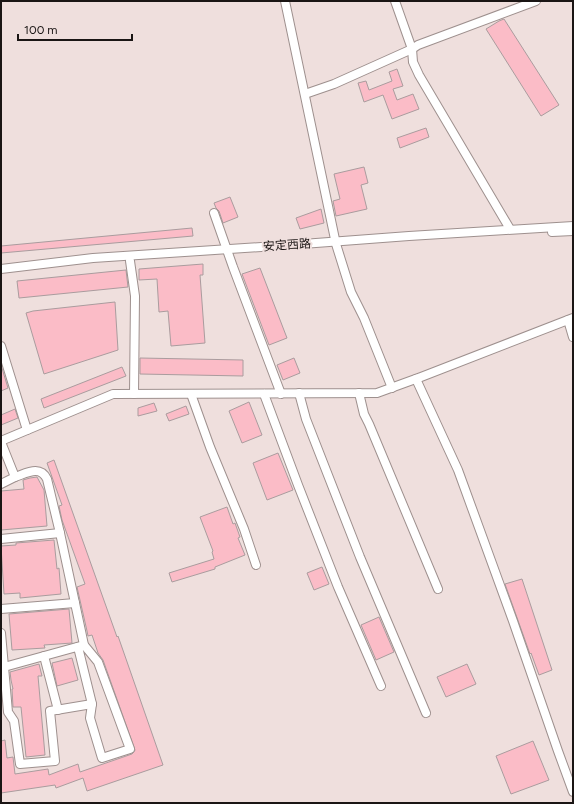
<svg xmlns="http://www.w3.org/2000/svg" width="574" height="804" viewBox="0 0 574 804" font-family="Figtree,'Noto Sans SC',sans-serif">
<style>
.building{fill:#fbbcc7;stroke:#aa9c9e}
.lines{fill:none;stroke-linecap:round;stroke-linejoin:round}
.minor-casing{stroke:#9e908e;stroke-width:10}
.minor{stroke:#fff;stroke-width:8}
.labels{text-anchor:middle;stroke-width:4;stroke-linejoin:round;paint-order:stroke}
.street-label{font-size:12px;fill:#1a1514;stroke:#efdfdd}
</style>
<rect width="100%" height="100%" fill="#efdfdd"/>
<g class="building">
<polygon points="504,19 559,105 541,116 486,29 499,21"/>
<polygon points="397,69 403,86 393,89 397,100 413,94 419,109 392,119 383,95 364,102 358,83 366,81 369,90 392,81 389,72"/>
<polygon points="426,128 429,137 400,148 397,138"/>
<polygon points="364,167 368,183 361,185 367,209 336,216 333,201 340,199 334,174"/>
<polygon points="230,197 238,217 223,223 219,211 216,208 214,203"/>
<polygon points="321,209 324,223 300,229 296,218"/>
<polygon points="192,228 193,236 1,253 1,246"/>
<polygon points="203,264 203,275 200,275 205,343 171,346 168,311 159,312 157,279 139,280 139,269"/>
<polygon points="260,268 287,338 269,345 242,274"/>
<polygon points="126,270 128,287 19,298 17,281"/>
<polygon points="115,302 118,350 44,374 26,313 33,311"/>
<polygon points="140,358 243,360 243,376 140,374"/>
<polygon points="294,358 300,373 283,380 277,365"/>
<polygon points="1,365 8,388 1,391"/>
<polygon points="122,367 126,376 44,408 41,399"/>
<polygon points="249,402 262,435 242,443 229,411"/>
<polygon points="154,403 157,411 138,416 138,408"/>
<polygon points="186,406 189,414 169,421 166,414"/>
<polygon points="15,409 18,418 1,425 1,415"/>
<polygon points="278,453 293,490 267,500 253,463"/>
<polygon points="54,460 117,637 118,636 163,765 87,791 83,778 56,788 55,785 1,793 1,741 5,740 7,758 13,757 15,774 48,769 49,775 78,764 80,772 132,754 134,752 135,750 103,660 98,653 92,635 88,636 87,631 77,587 85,584 62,520 59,506 62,505 47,463"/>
<polygon points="37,477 44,490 47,526 1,530 1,491 24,489 23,480 30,478"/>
<polygon points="227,507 233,524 235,523 240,537 238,538 245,555 215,567 215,569 172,582 169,573 214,559 212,552 213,551 200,517"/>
<polygon points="54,540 57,569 59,568 61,594 20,598 20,593 4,594 1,546 16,545 16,543"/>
<polygon points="322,567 329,584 314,590 307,573"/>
<polygon points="522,579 552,670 539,675 531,653 530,654 505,584"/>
<polygon points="69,609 72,643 44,645 45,648 12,650 9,614"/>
<polygon points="379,617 394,652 376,660 361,625"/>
<polygon points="72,658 78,680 57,686 52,663"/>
<polygon points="39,664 42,676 38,676 45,755 26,757 21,707 13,707 12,689 13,689 11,680 10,672"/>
<polygon points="467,664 476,684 446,697 437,677"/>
<polygon points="533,741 549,780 511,794 496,756"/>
</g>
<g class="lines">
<g class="minor-casing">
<g id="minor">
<polyline points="285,1 336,244 351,292 364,318 392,388"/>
<polyline points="395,1 412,49 413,62 419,75 510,229"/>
<polyline points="305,94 334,84 412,49 418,45 536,1"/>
<polyline points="214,213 233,267 281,394"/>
<polyline points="552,232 573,231"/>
<polyline points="130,261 135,296 134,394"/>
<polyline points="1,269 93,258 276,246 409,236 573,226"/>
<polyline points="568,320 573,337"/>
<polyline points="1,346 27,430"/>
<polyline points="416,379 458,470 513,621 558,751 573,792"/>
<polyline points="299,393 306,419 360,557 426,713"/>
<polyline points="359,393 364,414 369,424 438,589"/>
<polyline points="191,394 210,447 244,529 256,565"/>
<polyline points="264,394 298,485 338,587 381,686"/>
<polyline points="1,441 113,394 377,393 421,377 573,318"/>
<polyline points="1,442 15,477 1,484"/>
<path d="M15,477c12,-4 25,-12 32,2l13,54 24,112 14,17 32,87 -28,9 -12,-40 2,-14 -14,-57"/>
<polyline points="1,539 60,533"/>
<polyline points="1,609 75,603"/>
<polyline points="1,633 4,667 84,645"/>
<polyline points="44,656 58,710"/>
<polyline points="4,667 8,712 14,721 20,764 55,761 50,711 92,704"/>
</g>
</g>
<use href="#minor" class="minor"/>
</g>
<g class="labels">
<g class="street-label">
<text transform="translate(287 245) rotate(-4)" y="4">安定西路</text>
</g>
</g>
<rect width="574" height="804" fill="none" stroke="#1a1514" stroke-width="4"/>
<path d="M18 34v6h114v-6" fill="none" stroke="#1a1514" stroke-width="2"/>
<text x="24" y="34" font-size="12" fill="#1a1514" stroke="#efdfdd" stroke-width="3" paint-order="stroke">100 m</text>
</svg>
